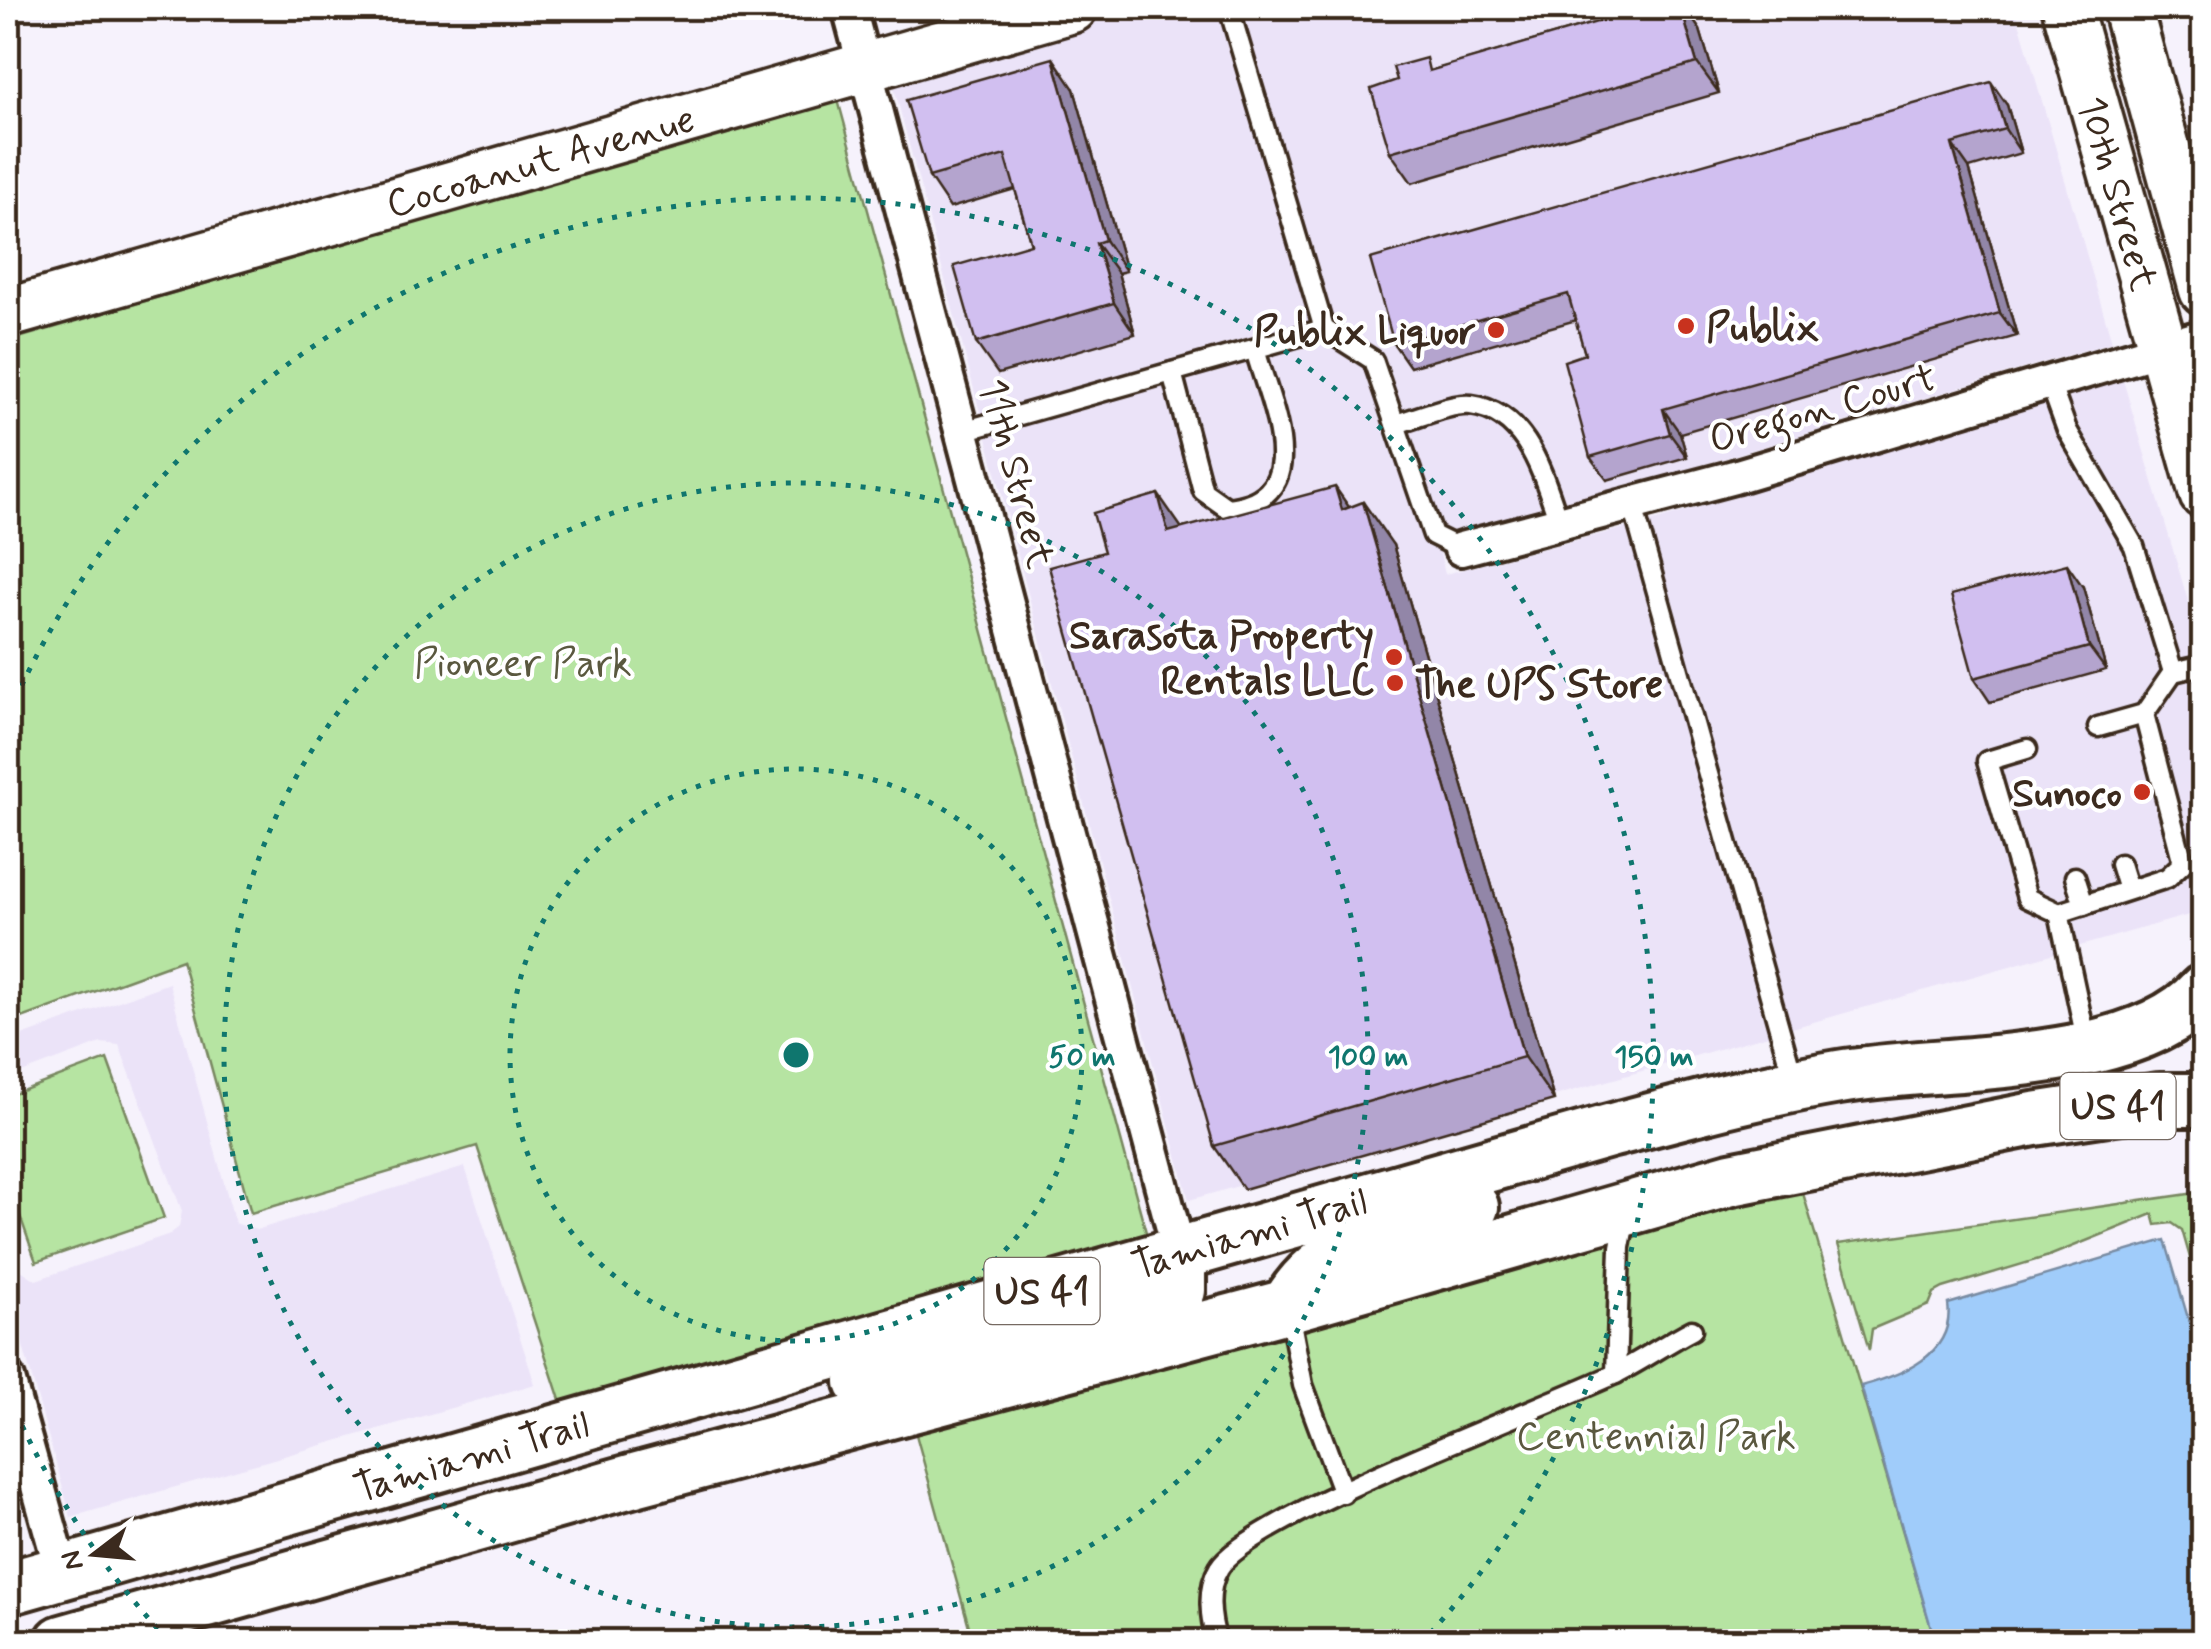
<svg xmlns="http://www.w3.org/2000/svg" width="2211" height="1649" viewBox="0 0 2211 1649" font-family="Mynerve,sans-serif">
<style>
.built{fill:#ebe3f8}
.green{fill:#b6e4a2;stroke:#788760;stroke-width:2.5}
.water{fill:#a0ccfa;stroke:#788ba2;stroke-width:2.5}
.lines{fill:none;stroke-linecap:round;stroke-linejoin:round}
.lane-casing{stroke:#3b2a1e;stroke-width:25}
.street-casing{stroke:#3b2a1e;stroke-width:40}
.secondary-casing{stroke:#3b2a1e;stroke-width:55}
.primary-casing{stroke:#3b2a1e;stroke-width:60}
.lane{stroke:#fff;stroke-width:18}
.street{stroke:#fff;stroke-width:32}
.secondary{stroke:#fff;stroke-width:48}
.primary{stroke:#fff;stroke-width:52}
.wall{fill:#b4a4ce;stroke:#3b2a1e;stroke-width:2.5}
.shaded-wall{fill:#9286a8;stroke:#3b2a1e;stroke-width:2.5}
.building{fill:#d1bff0;stroke:#3b2a1e;stroke-width:2.5}
.ring{fill:none;stroke:#0f766e;stroke-width:5;stroke-dasharray:5 10}
.poi-dot{fill:#c8321e;stroke:#fff;stroke-width:4}
.labels{text-anchor:middle;stroke-width:8;stroke-linejoin:round;paint-order:stroke}
.shield{fill:#fff;stroke:#766a62;stroke-width:2.5}
.shield-label{font-size:38px;font-weight:bold;fill:#3b2a1e}
.street-label{font-size:40px;fill:#3b2a1e;stroke:#fff}
.poi-label{font-size:40px;font-weight:bold;fill:#3b2a1e;stroke:#fff;text-anchor:end}
.park-label{font-size:40px;fill:#5a583f;stroke:#fff}
.centre{fill:#0f766e;stroke:#fff;stroke-width:5}
.ring-label{font-size:30px;text-anchor:middle;font-weight:bold;fill:#0f766e;stroke:#fff;stroke-width:8;stroke-linejoin:round;paint-order:stroke}
</style>
<rect width="100%" height="100%" fill="#f6f2fc"/>
<filter id="ink" filterUnits="userSpaceOnUse"><feTurbulence type="fractalNoise" baseFrequency=".01" numOctaves="2"/><feDisplacementMap in="SourceGraphic" scale="20" xChannelSelector="R" yChannelSelector="G"/><feConvolveMatrix kernelMatrix="1 2 1 2 8 2 1 2 1" color-interpolation-filters="sRGB"/></filter>
<g filter="url(#ink)">
<g class="built">
<polygon points="1145,8 2015,8 2112,342 1649,481 1436,536 1445,574 1660,519 2123,380 2203,652 2203,911 1189,1200 892,80"/>
<polygon points="169,983 235,1223 256,1230 465,1167 535,1384 71,1517 8,1293 8,1238 18,1268 36,1280 170,1234 179,1227 182,1211 119,1045 101,1043 8,1078 8,1041"/>
</g>
<g class="green">
<polygon points="838,100 1147,1236 562,1406 477,1146 251,1213 182,960 8,1023 8,341"/>
<polygon points="107,1059 164,1218 36,1262 8,1181 8,1096"/>
<polygon points="1800,1183 1935,1641 973,1641 912,1420"/>
<polygon points="2203,1192 2203,1303 2182,1230 2172,1223 2156,1225 2153,1214 2049,1256 1943,1288 1934,1293 1929,1305 1872,1329 1869,1350 1838,1244"/>
</g>
<path class="water" d="M2165,1240l38,129v23l-12,4 13,39 -1,206h-268l-74,-255c41,-11 94,-31 87,-82z"/>
<g class="lines">
<g class="lane-casing">
<g id="lane">
<polyline points="1229,8 1324,329"/>
<path d="M1172,372l31,119 24,17c91,-10 43,-102 28,-159"/>
<polyline points="2050,383 2067,430 2134,546 2173,672 2204,665"/>
<path d="M1395,424c21,-5 55,-21 76,-19 58,8 72,72 89,119"/>
<polyline points="963,431 1324,329 1373,360 1433,535 1461,549"/>
<polyline points="1633,506 1794,1081"/>
<polyline points="2098,727 2144,714 2173,672"/>
<polyline points="2027,749 1987,761 2027,898 2059,913"/>
<polyline points="2120,864 2128,890"/>
<polyline points="2075,877 2084,905"/>
<polyline points="2087,1044 2059,913 2167,878 2183,863 2144,714"/>
<polyline points="1289,1312 1303,1385 1343,1493"/>
<polyline points="1616,1374 1620,1247 1626,1215"/>
<path d="M1217,1642c-7,-23 -11,-53 2,-74 30,-51 324,-160 394,-193 27,-13 52,-31 79,-45"/>
</g>
</g>
<g class="street-casing">
<g id="street">
<polyline points="849,8 1179,1251"/>
<polyline points="1461,549 1734,477 2204,336"/>
<polyline points="8,1379 62,1572"/>
</g>
</g>
<g class="secondary-casing">
<g id="secondary">
<polyline points="2067,8 2204,494"/>
<polyline points="2127,8 2204,290"/>
<polyline points="8,313 1072,8"/>
</g>
</g>
<g class="primary-casing">
<g id="primary">
<path d="M1290,1302c38,-64 116,-75 182,-95"/>
<polyline points="862,1382 1167,1297 1179,1290 1179,1251"/>
<path d="M8,1588l1601,-457c76,-20 153,-41 230,-54 102,-18 293,-5 365,-86"/>
<polyline points="62,1642 638,1479 1287,1306 1731,1179 2034,1119 2160,1100 2204,1100"/>
</g>
</g>
<use href="#lane" class="lane"/>
<use href="#street" class="street"/>
<use href="#secondary" class="secondary"/>
<use href="#primary" class="primary"/>
</g>
<g class="wall">
<polygon points="1626,8 1685,8 1700,30 1719,93 1412,183 1390,152 1434,70 1628,13"/>
<polygon points="1074,89 1126,271 1118,273 1135,334 998,374 976,343 1031,244 1015,189 950,208 929,177"/>
<polygon points="2007,105 2021,153 1969,168 2017,336 1680,433 1687,457 1607,480 1590,457 1585,354 1576,320 1410,367 1394,344"/>
<polygon points="1349,507 1393,545 1554,1100 1244,1189 1214,1146 1104,552 1182,528"/>
<polygon points="2083,587 2106,670 1990,702 1974,678"/>
</g>
<g class="shaded-wall">
<polygon points="1681,8 1685,8 1700,30 1719,93 1697,63"/>
<polygon points="1053,58 1074,89 1126,271 1105,240"/>
<polygon points="1991,82 2007,105 2021,153 2005,129"/>
<polygon points="1952,144 1969,168 2017,336 2000,313"/>
<polygon points="1096,243 1118,273 1135,334 1114,303"/>
<polygon points="1663,409 1680,433 1687,457 1670,434"/>
<polygon points="1335,487 1365,530 1342,510"/>
<polygon points="1158,494 1188,537 1168,532"/>
<polygon points="1363,502 1393,545 1554,1100 1524,1057"/>
<polygon points="2067,564 2083,587 2106,670 2089,647"/>
</g>
<g class="building">
<polygon points="1626,8 1681,8 1697,63 1390,152 1371,89 1397,80 1393,67 1426,58 1429,71 1628,13"/>
<polygon points="1053,58 1105,240 1096,243 1114,303 976,343 954,266 1031,244 1005,155 929,177 906,100"/>
<polygon points="1991,82 2005,129 1952,144 2000,313 1663,409 1670,434 1590,457 1564,361 1585,354 1568,294 1394,344 1370,259"/>
<polygon points="1335,487 1342,510 1363,502 1524,1057 1214,1146 1049,567 1104,552 1093,513 1158,494 1168,532"/>
<polygon points="2067,564 2089,647 1974,678 1951,595"/>
</g>
</g>
<g class="ring">
<circle cx="796" cy="1055" r="286"/>
<circle cx="796" cy="1055" r="572"/>
<path d="M168 1640A858 858 0 0 1 9 1397M9 713A858 858 0 1 1 1424 1640"/>
</g>
<g class="poi-dot">
<circle cx="1686" cy="326" r="10"/>
<circle cx="1496" cy="330" r="10"/>
<circle cx="1394" cy="657" r="10"/>
<circle cx="1395" cy="683" r="10"/>
<circle cx="2142" cy="792" r="10"/>
</g>
<g class="labels">
<g class="shield">
<rect x="2060.5" y="1073" width="115" height="66" rx="8"/>
<rect x="984.5" y="1258" width="115" height="66" rx="8"/>
</g>
<g class="shield-label">
<text x="2118" y="1119">US 41</text>
<text x="1042" y="1304">US 41</text>
</g>
<g class="street-label">
<text transform="translate(540 160) rotate(-16)" y="14">Cocoanut Avenue</text>
<text transform="translate(2119 193) rotate(74)" y="14">10th Street</text>
<text transform="translate(1822 407) rotate(-16)" y="14">Oregon Court</text>
<text transform="translate(1018 473) rotate(75)" y="14">11th Street</text>
<text transform="translate(1249 1232) rotate(-16)" y="14">Tamiami Trail</text>
<text transform="translate(471 1455) rotate(-16)" y="14">Tamiami Trail</text>
</g>
<g class="poi-label">
<text x="1706" y="340" text-anchor="start">Publix</text>
<text x="1476" y="344">Publix Liquor</text>
<text x="1374" y="648">Sarasota Property<tspan x="1374" dy="46">Rentals LLC</tspan></text>
<text x="1415" y="697" text-anchor="start">The UPS Store</text>
<text x="2122" y="806">Sunoco</text>
</g>
<g class="park-label">
<text x="523" y="676">Pioneer Park</text>
<text x="1656" y="1449">Centennial Park</text>
</g>
</g>
<circle cx="796" cy="1055" r="15" class="centre"/>
<g class="ring-label">
<text x="1082" y="1066">50 m</text>
<text x="1368" y="1066">100 m</text>
<text x="1654" y="1066">150 m</text>
</g>
<rect width="2211" height="1649" fill="none" stroke="#fff" stroke-width="40"/>
<rect x="20" y="20" width="2171" height="1609" fill="none" stroke="#3b2a1e" stroke-width="4" filter="url(#ink)"/>
<g transform="translate(95 1554) rotate(254)" stroke="#ffffff" stroke-width="8" paint-order="stroke">
<path d="M0-8L18 38L0 25L-18 38Z" fill="#3b2a1e"/>
<text y="-15" font-size="28" font-weight="bold" text-anchor="middle" fill="#3b2a1e">N</text>
</g>
</svg>
